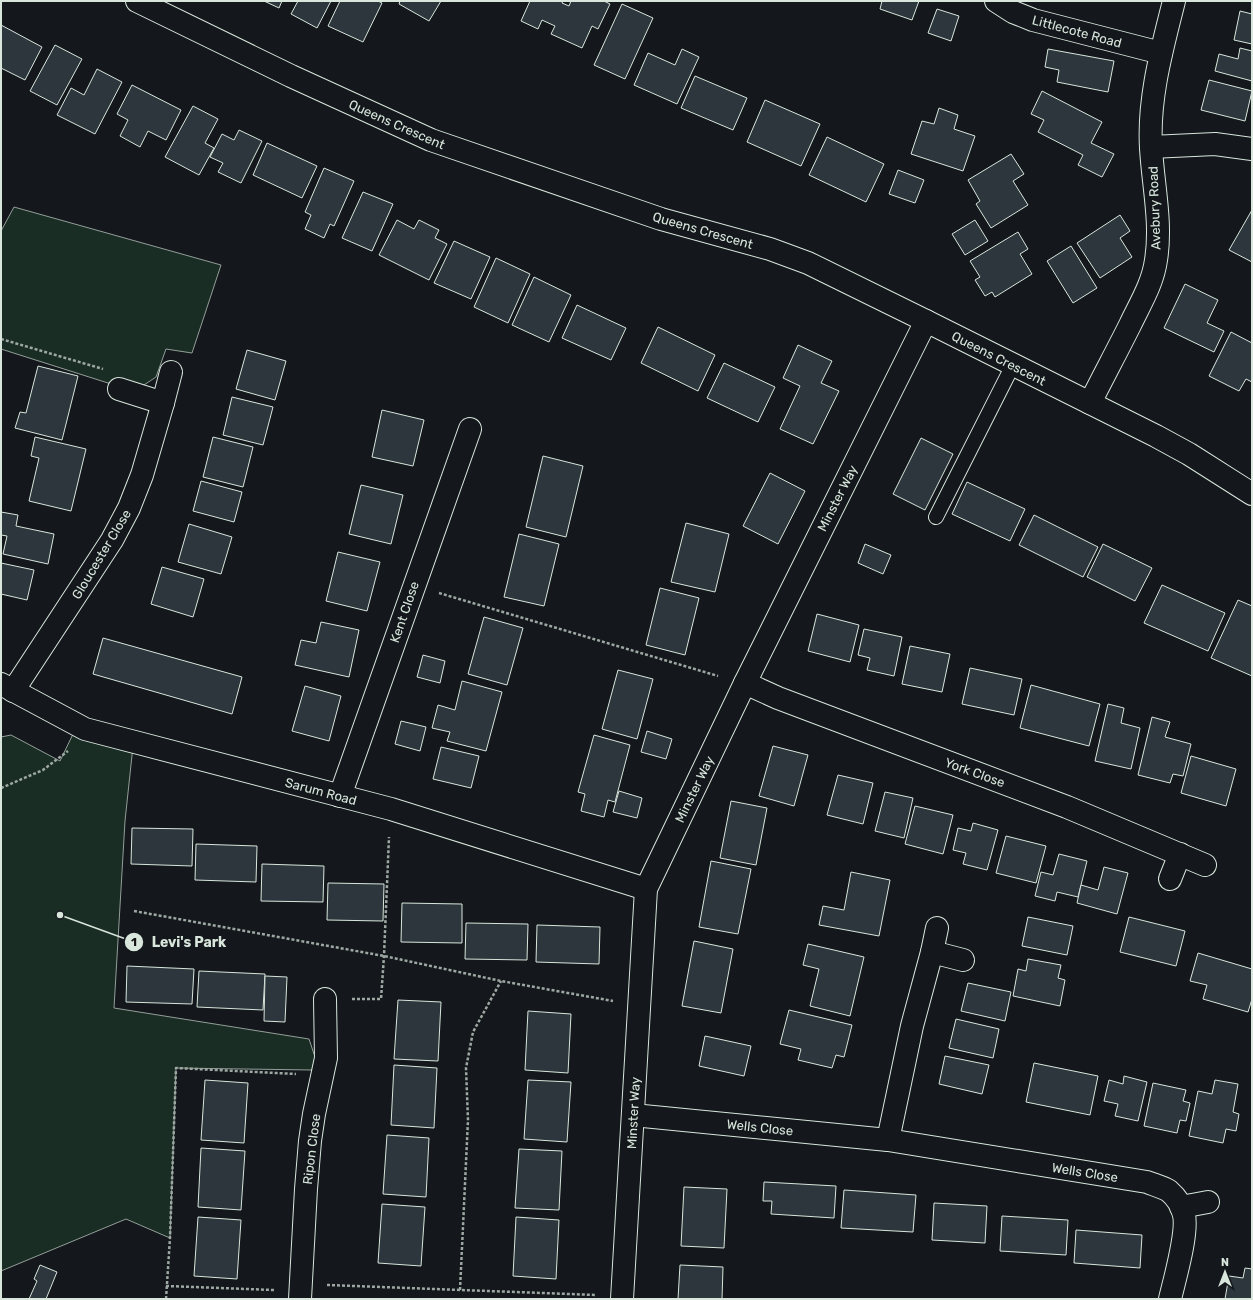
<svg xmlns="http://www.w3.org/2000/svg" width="1253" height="1300" viewBox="0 0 1253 1300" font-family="Rubik,sans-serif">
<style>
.green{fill:#1a2d24;stroke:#939e99}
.building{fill:#2c363c;stroke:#d8e6dc}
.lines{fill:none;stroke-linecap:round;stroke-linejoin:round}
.service-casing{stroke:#d8e6dc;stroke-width:16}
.minor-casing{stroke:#d8e6dc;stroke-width:24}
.path{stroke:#9da8a2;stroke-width:2.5;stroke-dasharray:3 2;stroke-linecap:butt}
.service{stroke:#14181c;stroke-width:14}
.minor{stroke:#14181c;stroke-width:22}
.labels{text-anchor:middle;stroke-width:3;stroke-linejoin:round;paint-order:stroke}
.street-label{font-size:13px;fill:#d8e6dc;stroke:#14181c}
.leader{fill:none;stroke:#d8e6dc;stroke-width:1.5}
.callout-dot{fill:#d8e6dc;stroke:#14181c;stroke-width:1.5}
.mark-label{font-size:12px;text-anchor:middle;font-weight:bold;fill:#111}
.callout-label{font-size:14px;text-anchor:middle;font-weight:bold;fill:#d8e6dc;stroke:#14181c;stroke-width:3;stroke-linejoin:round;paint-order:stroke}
</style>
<rect width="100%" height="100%" fill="#14181c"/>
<g class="green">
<polygon points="14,207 221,265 192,353 166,349 156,377 144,385 108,383 1,349 1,231"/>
<polygon points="75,730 133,746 125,821 114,1008 309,1039 315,1057 312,1070 176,1068 170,1238 126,1219 1,1271 1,737 11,735 60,761"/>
</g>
<g class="building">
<polygon points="264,1 282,1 279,8"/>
<polygon points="298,1 331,1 317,28 291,14"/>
<polygon points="340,1 378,1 382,3 363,42 328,26"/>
<polygon points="400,1 441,1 429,21 399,4"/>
<polygon points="530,1 563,1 562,3 569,6 571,1 604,1 610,4 598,29 592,26 582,48 551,34 555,26 542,20 538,29 521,21"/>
<polygon points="882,1 919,1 912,20 880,9"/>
<polygon points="622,4 653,18 625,79 594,65"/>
<polygon points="937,9 959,16 951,41 928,33"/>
<polygon points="1240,11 1252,14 1252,44 1234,40"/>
<polygon points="1,25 42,47 25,80 1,68"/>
<polygon points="55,45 82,59 57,105 30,91"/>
<polygon points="1240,48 1252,51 1252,81 1215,71 1219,54 1238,59"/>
<polygon points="682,49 699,57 677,104 634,85 648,53 675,65"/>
<polygon points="1048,49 1114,61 1108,92 1057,82 1059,70 1045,67"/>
<polygon points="97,69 122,82 95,134 57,115 71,88 84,95"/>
<polygon points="695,76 747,98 733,130 681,108"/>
<polygon points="1209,80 1252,91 1245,121 1201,110"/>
<polygon points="132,85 181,110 166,140 148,131 140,147 120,136 128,120 117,114"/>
<polygon points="1042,91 1102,122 1091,143 1114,154 1102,177 1078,165 1083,155 1038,132 1044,120 1031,114"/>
<polygon points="765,100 820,124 801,166 747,142"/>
<polygon points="193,106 218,119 205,143 214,148 199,175 165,157"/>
<polygon points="939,108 958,115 954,129 975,136 963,171 911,154 922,121 934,124"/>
<polygon points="239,130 262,141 241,183 218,172 223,163 210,157 222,134 234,140"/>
<polygon points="827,137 884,164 866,202 809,175"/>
<polygon points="267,143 317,166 302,198 253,175"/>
<polygon points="1011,154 1024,174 1013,181 1028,205 991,228 976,204 980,201 968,180"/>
<polygon points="324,168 354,181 334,226 330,224 324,238 305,229 311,215 305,212"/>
<polygon points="898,170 924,180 915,203 889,194"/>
<polygon points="363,192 393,204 372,251 342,238"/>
<polygon points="1252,210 1252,262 1229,250"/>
<polygon points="1120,215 1130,231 1120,238 1132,257 1100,278 1077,243"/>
<polygon points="397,220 414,229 419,220 439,230 435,238 447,244 429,280 379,255"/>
<polygon points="975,220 988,241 965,255 952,234"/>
<polygon points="1018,232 1028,249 1020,254 1032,274 995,297 992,292 985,296 975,280 980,277 970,261"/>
<polygon points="454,241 490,257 471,299 434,283"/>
<polygon points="1071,246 1097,288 1073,303 1047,261"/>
<polygon points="496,258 530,274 508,323 474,307"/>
<polygon points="534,277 571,295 549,342 512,325"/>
<polygon points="1185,284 1218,300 1207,323 1224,331 1214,352 1164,328"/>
<polygon points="577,305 626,328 611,360 562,338"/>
<polygon points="658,327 715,355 698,391 641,363"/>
<polygon points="1231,332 1252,343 1252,382 1246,379 1239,391 1209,376"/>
<polygon points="798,345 832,361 821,383 839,391 813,444 780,429 800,386 783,378"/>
<polygon points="247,350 286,361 275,400 236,389"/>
<polygon points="724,363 775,387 758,422 707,398"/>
<polygon points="38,366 78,376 62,440 15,428 20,412 26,413"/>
<polygon points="232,397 273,407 263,445 223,435"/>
<polygon points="382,410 424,420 413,466 372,457"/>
<polygon points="35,437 86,449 71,511 29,501 39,458 31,456"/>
<polygon points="213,437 253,447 243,487 203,477"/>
<polygon points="921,438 953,454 925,510 893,494"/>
<polygon points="543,456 583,466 566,537 526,527"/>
<polygon points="770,473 805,491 778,544 743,526"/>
<polygon points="201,481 242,492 234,522 193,511"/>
<polygon points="967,482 1025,509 1010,541 952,514"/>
<polygon points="361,485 403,495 391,544 349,534"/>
<polygon points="1,512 18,515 16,526 54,534 48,564 3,554 7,536 1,535"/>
<polygon points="1034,515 1098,547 1083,577 1019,545"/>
<polygon points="686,523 729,534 715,592 671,582"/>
<polygon points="189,524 232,537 221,574 178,562"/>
<polygon points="519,534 559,544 544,606 504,597"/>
<polygon points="865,544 891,555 883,574 858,563"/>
<polygon points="1103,544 1152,568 1135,601 1087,577"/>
<polygon points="338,552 380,562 367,611 326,601"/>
<polygon points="1,563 34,570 27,600 1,594"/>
<polygon points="162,567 204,579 193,617 151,604"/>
<polygon points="1162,585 1225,613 1208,651 1144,623"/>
<polygon points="660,588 699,598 685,655 646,645"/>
<polygon points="1238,600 1252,606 1252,676 1211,658"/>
<polygon points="817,614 859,625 850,662 808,651"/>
<polygon points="484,617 523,628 507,685 468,674"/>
<polygon points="321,622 359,630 349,677 295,665 301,640 316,643"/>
<polygon points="864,629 902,637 894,676 867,670 870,658 858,655"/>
<polygon points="103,638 242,677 232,714 93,674"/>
<polygon points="910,646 950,654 942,692 902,684"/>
<polygon points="423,655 445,661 440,683 417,677"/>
<polygon points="970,668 1022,679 1014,715 962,704"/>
<polygon points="618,670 653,679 637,739 602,729"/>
<polygon points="462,681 502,692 486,751 447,741 450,732 432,728 438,705 455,710"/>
<polygon points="1031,685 1100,704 1089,746 1020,728"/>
<polygon points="305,686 341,696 329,741 292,731"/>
<polygon points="1108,704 1124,708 1121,723 1140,728 1131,769 1095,761"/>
<polygon points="1152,717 1170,722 1165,737 1191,744 1183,776 1173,774 1170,783 1138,775"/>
<polygon points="401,721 426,727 420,751 395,744"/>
<polygon points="647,731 672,739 666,759 641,752"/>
<polygon points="594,735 630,745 615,802 608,800 604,817 581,811 585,794 578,792"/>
<polygon points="773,746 808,755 794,806 759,796"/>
<polygon points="441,747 479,756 471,788 433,779"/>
<polygon points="1191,756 1236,769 1226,806 1181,793"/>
<polygon points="838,775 873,783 863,824 827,815"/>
<polygon points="619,791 642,798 637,818 613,812"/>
<polygon points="885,792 913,798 904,838 875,831"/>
<polygon points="731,801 767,808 756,865 720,858"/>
<polygon points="915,806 953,815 943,854 905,844"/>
<polygon points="973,823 998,830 987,870 963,864 966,853 953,850 958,828 971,831"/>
<polygon points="132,828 193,829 192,866 131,864"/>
<polygon points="1006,836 1046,846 1036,883 996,873"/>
<polygon points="196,844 257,846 256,882 195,880"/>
<polygon points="1059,854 1087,861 1078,897 1057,892 1055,901 1035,896 1041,872 1053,875"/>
<polygon points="711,861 751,869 738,934 699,927"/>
<polygon points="262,864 324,866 323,902 261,901"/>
<polygon points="1104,867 1128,873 1117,914 1077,903 1081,885 1098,890"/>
<polygon points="851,872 890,880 879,936 819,925 823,906 844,910"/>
<polygon points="328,883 384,884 383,921 327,920"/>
<polygon points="402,903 462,904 462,943 401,942"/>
<polygon points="1028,917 1073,926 1067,955 1022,946"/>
<polygon points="1129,917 1185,931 1176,966 1120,952"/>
<polygon points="466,923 528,924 527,960 465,959"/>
<polygon points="537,925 600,927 599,964 536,962"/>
<polygon points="694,941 733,949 721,1013 682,1006"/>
<polygon points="808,944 864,957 850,1016 810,1006 819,969 803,965"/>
<polygon points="1198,953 1252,969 1252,999 1248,1012 1203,999 1207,985 1190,981"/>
<polygon points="1028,959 1061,965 1058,978 1065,980 1060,1006 1013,996 1018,969 1026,971"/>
<polygon points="127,966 194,969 192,1004 126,1002"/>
<polygon points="199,971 265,974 263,1010 197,1007"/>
<polygon points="265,976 287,977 285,1022 264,1021"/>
<polygon points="968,983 1011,992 1005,1021 961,1011"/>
<polygon points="398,1000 441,1002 438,1061 394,1059"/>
<polygon points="789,1010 852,1025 844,1057 836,1055 832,1068 798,1060 801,1049 780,1044"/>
<polygon points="528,1011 571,1014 568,1073 525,1070"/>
<polygon points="956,1019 999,1029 993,1058 949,1048"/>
<polygon points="705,1036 751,1046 744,1076 699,1066"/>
<polygon points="945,1056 989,1065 982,1094 939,1084"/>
<polygon points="1034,1063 1098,1076 1090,1115 1026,1102"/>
<polygon points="394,1065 437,1068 434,1128 391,1125"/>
<polygon points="1124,1076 1147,1082 1138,1121 1115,1116 1118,1104 1104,1101 1109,1080 1123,1084"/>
<polygon points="205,1080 248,1083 244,1143 201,1140"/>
<polygon points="528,1080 571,1082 567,1142 524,1139"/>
<polygon points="1215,1080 1238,1084 1233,1112 1239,1114 1236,1131 1226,1129 1223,1143 1189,1136 1198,1091 1212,1094"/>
<polygon points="1153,1083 1186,1090 1183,1101 1190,1103 1186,1121 1180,1120 1177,1133 1144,1126"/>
<polygon points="387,1135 429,1138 426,1197 383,1194"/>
<polygon points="201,1148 245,1151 241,1210 198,1207"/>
<polygon points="519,1149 562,1151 559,1210 515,1208"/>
<polygon points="764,1182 836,1186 834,1218 771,1214 772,1201 763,1201"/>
<polygon points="684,1187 727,1189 724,1248 681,1246"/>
<polygon points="844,1190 916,1195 913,1232 841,1228"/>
<polygon points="934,1203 987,1206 985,1243 932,1240"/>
<polygon points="382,1204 425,1207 421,1266 378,1263"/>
<polygon points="1002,1216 1068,1220 1066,1255 1000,1251"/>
<polygon points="198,1217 241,1220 237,1279 194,1276"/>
<polygon points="516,1217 559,1220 556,1279 513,1276"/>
<polygon points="1076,1230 1142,1235 1140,1268 1074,1263"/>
<polygon points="40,1265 57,1272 46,1299 29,1299 37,1281 34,1279"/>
<polygon points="680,1265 723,1267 722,1299 678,1299"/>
<polygon points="1245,1268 1252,1269 1252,1299 1225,1299 1229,1276 1243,1278"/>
</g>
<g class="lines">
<g class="service-casing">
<polyline id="service" points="936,517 1013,365"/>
</g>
<g class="minor-casing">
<g id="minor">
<polyline points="137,1 291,76 431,140 661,219 770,249 808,263 926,321 1156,436 1189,454 1252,494"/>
<polyline points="996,1 1013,12 1033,20 1161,53"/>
<polyline points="1151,147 1215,144 1252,149"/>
<polyline points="163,403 171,372"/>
<path d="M1090,403c13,-26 27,-52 40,-78 10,-21 23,-42 26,-65 6,-37 -3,-75 -5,-112 -3,-50 11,-99 23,-147"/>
<polyline points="745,683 778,698 1067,807 1205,865"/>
<polyline points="1,684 85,729 391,809 646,889"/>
<polyline points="13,691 112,540 129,508 142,475 163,403 119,389"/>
<polyline points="340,796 470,429"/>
<polyline points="1170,879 1180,854"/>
<polyline points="932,952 963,960"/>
<path d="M633,1115l255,25 259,42c7,3 16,5 22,9 7,6 13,15 15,24 4,18 -9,63 -14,84"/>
<polyline points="888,1140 912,1026 932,952 937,928"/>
<polyline points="1181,1207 1208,1202"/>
<polyline points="300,1299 306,1189 310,1141 314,1114 326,1058 325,999"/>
<polyline points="622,1299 646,889 745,683 926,321"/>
</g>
</g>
<g class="path">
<polyline points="1,339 103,369"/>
<polyline points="439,593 718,676"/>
<polyline points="1,788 43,770 68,751"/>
<polyline points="134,911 384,956 501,981 613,1001"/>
<polyline points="352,999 381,999 384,956 389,837"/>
<polyline points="327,1285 596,1295"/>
<polyline points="166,1286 274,1290"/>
<polyline points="460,1290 468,1120 466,1068 473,1032 501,981"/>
<polyline points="166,1299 170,1238 176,1068 296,1074"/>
</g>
<use href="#service" class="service"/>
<use href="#minor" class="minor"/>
</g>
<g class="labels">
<g class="street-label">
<text transform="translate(1077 31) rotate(15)" y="5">Littlecote Road</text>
<text transform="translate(397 124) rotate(24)" y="5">Queens Crescent</text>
<text transform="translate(1154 208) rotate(-92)" y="5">Avebury Road</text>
<text transform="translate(703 230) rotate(16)" y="5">Queens Crescent</text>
<text transform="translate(999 358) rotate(27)" y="5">Queens Crescent</text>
<text transform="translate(837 498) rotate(-63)" y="5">Minster Way</text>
<text transform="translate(101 554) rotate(-59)" y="5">Gloucester Close</text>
<text transform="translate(404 612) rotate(-71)" y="5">Kent Close</text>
<text transform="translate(975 772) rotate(20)" y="5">York Close</text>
<text transform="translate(694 789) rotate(-64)" y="5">Minster Way</text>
<text transform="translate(321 791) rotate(15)" y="5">Sarum Road</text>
<text transform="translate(633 1113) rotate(-87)" y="5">Minster Way</text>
<text transform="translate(760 1127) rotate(6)" y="5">Wells Close</text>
<text transform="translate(311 1149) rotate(-83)" y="5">Ripon Close</text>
<text transform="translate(1085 1172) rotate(9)" y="5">Wells Close</text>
</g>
</g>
<path class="leader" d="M60 915L134 942"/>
<g class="callout-dot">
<circle cx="60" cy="915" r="4"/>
<circle cx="134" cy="942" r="10"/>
</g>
<g class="mark-label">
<text x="134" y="946">1</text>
</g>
<g class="callout-label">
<text x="189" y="947">Levi's Park</text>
</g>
<rect width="1253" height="1300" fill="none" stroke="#d8e6dc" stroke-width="4"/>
<g transform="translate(1225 1272)" stroke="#14181c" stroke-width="3" paint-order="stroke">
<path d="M0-3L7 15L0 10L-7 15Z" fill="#d8e6dc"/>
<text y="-6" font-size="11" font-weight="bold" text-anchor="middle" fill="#d8e6dc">N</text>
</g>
</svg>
